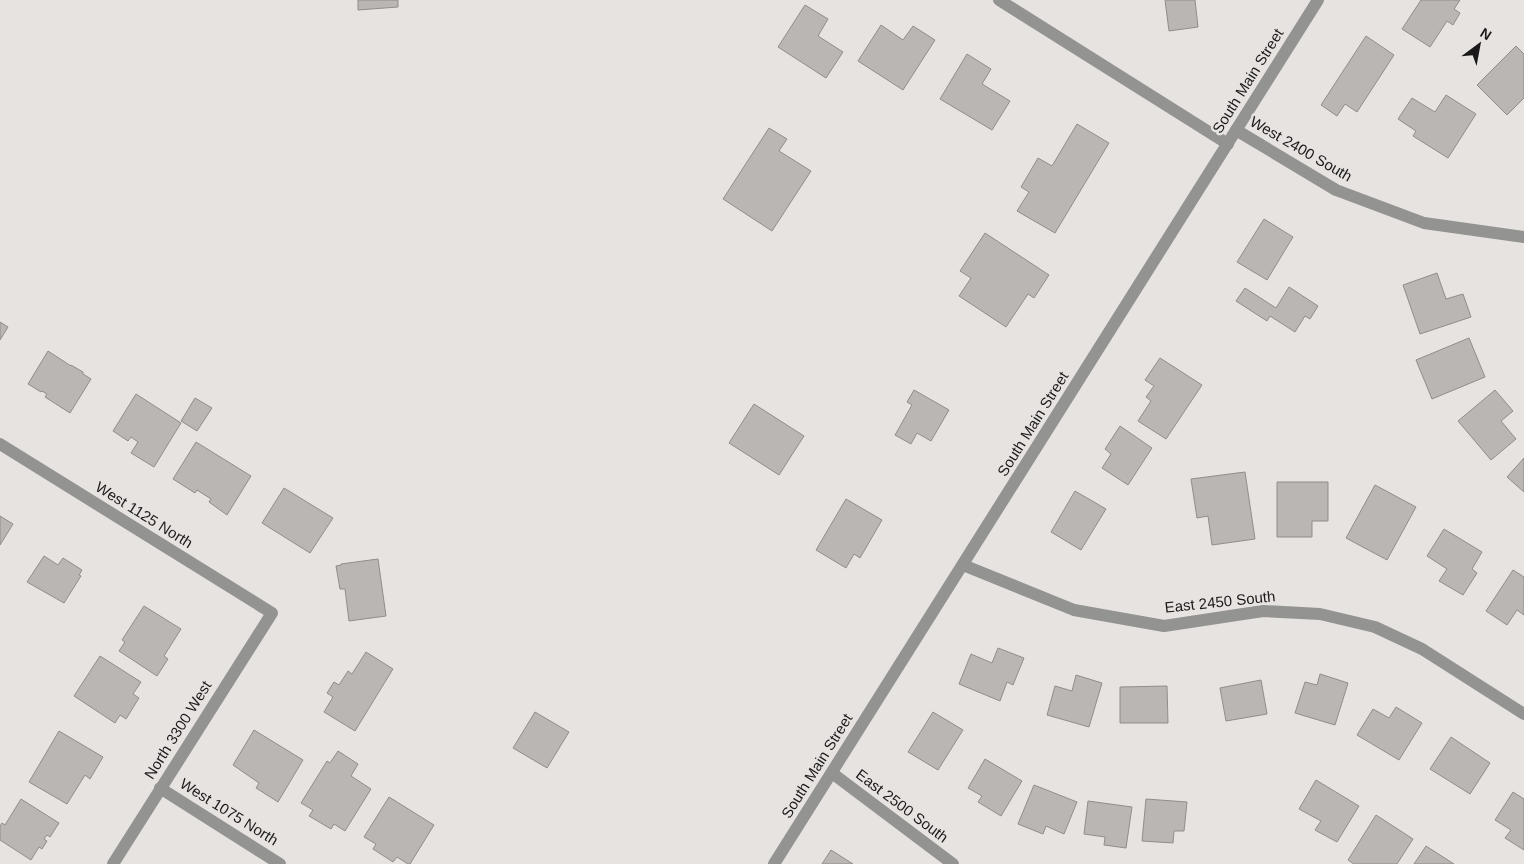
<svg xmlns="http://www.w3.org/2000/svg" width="1524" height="864" viewBox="0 0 1524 864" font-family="Arial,sans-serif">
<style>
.building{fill:#b9b6b3;stroke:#908d8a}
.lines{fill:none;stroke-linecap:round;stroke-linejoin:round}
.minor{stroke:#939391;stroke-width:12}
.labels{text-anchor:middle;stroke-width:5;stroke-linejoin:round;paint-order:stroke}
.street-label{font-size:15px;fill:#1b1919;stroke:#e7e3e1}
</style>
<rect width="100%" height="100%" fill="#e7e3e1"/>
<g class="building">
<polygon points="358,0 398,0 398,7 358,10"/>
<polygon points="1165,0 1195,0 1198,27 1169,31"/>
<polygon points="1421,0 1460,0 1454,9 1460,13 1453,25 1447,21 1430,47 1402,29"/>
<polygon points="805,5 828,19 818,36 843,52 826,78 778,47"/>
<polygon points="881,25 903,40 913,26 935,40 903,90 858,61"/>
<polygon points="1366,36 1394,55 1357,112 1345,104 1337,116 1321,105"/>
<polygon points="1516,46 1524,54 1524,98 1507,115 1477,85"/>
<polygon points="967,54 991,69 982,84 1010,101 992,130 940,99"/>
<polygon points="1446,95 1476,114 1448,158 1413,136 1416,131 1398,119 1412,98 1435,112"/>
<polygon points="1077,124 1109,143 1055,233 1017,211 1029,192 1021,187 1038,158 1052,166"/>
<polygon points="769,128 787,139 779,151 811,171 772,231 723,199"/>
<polygon points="1264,219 1293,237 1267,280 1237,262"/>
<polygon points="985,233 1049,275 1034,298 1028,294 1006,327 959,296 971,278 960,271"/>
<polygon points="1437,273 1446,299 1463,294 1471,317 1420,334 1403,285"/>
<polygon points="1289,287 1318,306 1310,319 1305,316 1295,332 1270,316 1267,321 1236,301 1245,288 1276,308"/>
<polygon points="0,322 8,327 0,340"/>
<polygon points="1469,338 1485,377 1432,399 1416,360"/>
<polygon points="48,351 71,366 71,365 83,372 83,374 91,379 70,413 45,397 47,394 42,391 41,392 28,384"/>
<polygon points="1160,358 1202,385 1166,439 1138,421 1151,401 1146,397 1154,386 1145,380"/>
<polygon points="914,390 949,410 931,441 917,433 911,444 895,435 912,405 907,402"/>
<polygon points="1495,390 1513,411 1501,421 1516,439 1491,460 1458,421"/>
<polygon points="136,394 181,423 154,467 131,453 138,442 131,437 128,441 113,431"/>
<polygon points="195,398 212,408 197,431 181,421"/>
<polygon points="754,404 804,436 779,475 729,443"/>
<polygon points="1120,426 1152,448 1128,485 1102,468 1111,454 1105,449"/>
<polygon points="196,442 251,476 227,515 209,502 211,499 197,490 195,493 173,479"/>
<polygon points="1524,458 1524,492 1507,477"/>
<polygon points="1245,472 1255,539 1212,545 1208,516 1197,518 1191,479"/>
<polygon points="1277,482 1328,482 1328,521 1312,521 1312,537 1277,537"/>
<polygon points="1375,485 1416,507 1387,560 1346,538"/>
<polygon points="284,488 333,518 310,553 262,523"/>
<polygon points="1075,491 1106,509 1081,550 1051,532"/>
<polygon points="846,499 882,520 860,558 854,554 846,568 816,550"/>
<polygon points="0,516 13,524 0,545"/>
<polygon points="1444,529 1482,552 1472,569 1477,573 1463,595 1439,581 1447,569 1427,556"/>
<polygon points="44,556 58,565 63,558 82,570 79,575 81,576 64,603 27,582"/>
<polygon points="378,559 386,616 349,621 345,589 340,589 336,566 341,565 341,564"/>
<polygon points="1513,570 1524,577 1524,615 1517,610 1507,625 1486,611"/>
<polygon points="144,606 181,629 164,656 168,659 157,676 119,651 125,642 122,640"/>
<polygon points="998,648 1024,658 1013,685 1007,682 1000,701 959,684 971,654 992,663"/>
<polygon points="366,652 393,669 355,731 324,712 333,697 327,693 334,682 339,685 348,671 352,674"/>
<polygon points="100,656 141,682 133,694 139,698 126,719 120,715 115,723 74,696"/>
<polygon points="1320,674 1348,683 1335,725 1295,713 1305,682 1317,685"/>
<polygon points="1076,675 1102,683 1089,727 1047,715 1055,686 1072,691"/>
<polygon points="1261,680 1267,714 1226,721 1220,688"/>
<polygon points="1167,686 1168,723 1120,723 1120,687"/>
<polygon points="1396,707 1422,723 1399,760 1357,735 1373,709 1389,718"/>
<polygon points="535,712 569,732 547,768 513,748"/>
<polygon points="933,712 963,730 938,770 908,752"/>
<polygon points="254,730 303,760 278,802 256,788 259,783 233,765"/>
<polygon points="59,731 103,757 90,779 85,775 67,804 29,782"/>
<polygon points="1451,737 1490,763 1470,794 1430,769"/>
<polygon points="338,751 358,764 351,776 371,789 345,831 334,824 331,829 309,816 313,810 301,803 327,761 330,763"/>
<polygon points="985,759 1022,781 1001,816 978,802 982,796 968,788"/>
<polygon points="1316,780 1359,806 1337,842 1315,830 1321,821 1299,809"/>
<polygon points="1034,785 1077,802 1064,834 1046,826 1043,834 1018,824"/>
<polygon points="1513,792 1524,799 1524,850 1505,838 1511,830 1495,820"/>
<polygon points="389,797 434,825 410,864 408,864 397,857 393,862 373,849 376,844 364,837"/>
<polygon points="21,799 59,823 50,837 47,835 44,839 47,841 42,849 39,847 31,860 0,840 0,826 2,823 5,825"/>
<polygon points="1146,799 1187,802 1184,831 1174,831 1173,843 1142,841"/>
<polygon points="1088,801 1132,807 1126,848 1104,845 1105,837 1084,834"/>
<polygon points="1376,815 1413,839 1397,864 1354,864 1348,860"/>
<polygon points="1426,846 1454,864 1414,864"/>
<polygon points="831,850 853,864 822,864"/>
</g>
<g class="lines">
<g class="minor">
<polyline points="999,0 1228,144"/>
<polyline points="1236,130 1336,190 1424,223 1524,237"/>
<polyline points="0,444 272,613 113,864"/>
<polyline points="963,565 1074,610 1164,626 1263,611 1320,614 1375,627 1422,649 1524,714"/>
<polyline points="832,773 953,864"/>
<polyline points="160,788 280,864"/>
<polyline points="774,864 1318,0"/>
</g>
</g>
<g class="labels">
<g class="street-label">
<text transform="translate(1248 81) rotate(-58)" y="5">South Main Street</text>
<text transform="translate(1301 149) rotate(30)" y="5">West 2400 South</text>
<text transform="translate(1033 424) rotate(-58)" y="5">South Main Street</text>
<text transform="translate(144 515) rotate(32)" y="5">West 1125 North</text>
<text transform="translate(1220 602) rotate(-6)" y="5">East 2450 South</text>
<text transform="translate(178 730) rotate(-58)" y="5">North 3300 West</text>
<text transform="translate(817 766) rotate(-58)" y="5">South Main Street</text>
<text transform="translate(902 806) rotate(37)" y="5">East 2500 South</text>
<text transform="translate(229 812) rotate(32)" y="5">West 1075 North</text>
</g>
</g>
<g transform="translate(1479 45) rotate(32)" stroke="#e7e3e1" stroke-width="4" paint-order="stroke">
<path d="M0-4L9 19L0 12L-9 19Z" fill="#1b1919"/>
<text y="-8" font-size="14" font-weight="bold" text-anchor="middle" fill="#1b1919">N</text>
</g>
</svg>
